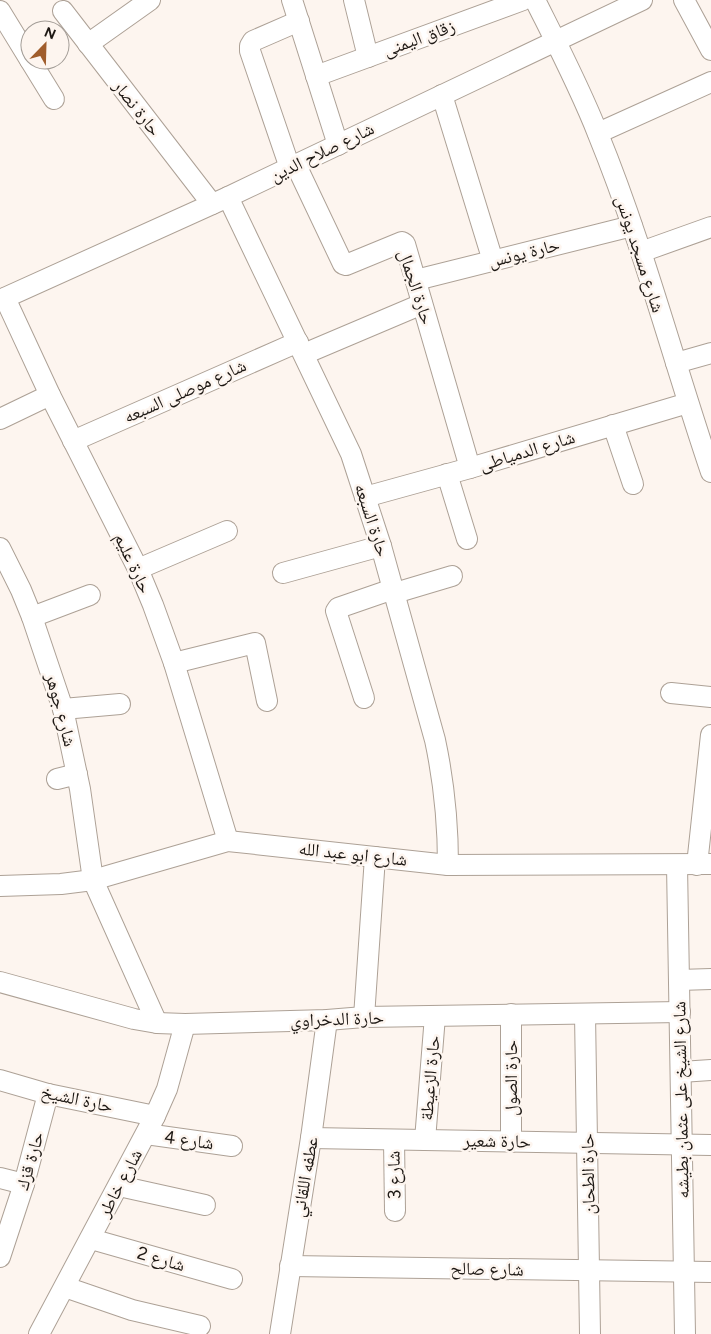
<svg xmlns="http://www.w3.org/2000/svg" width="711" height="1334" viewBox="0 0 711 1334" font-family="Figtree,'Noto Naskh Arabic',sans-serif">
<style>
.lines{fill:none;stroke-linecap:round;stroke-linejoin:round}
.minor-casing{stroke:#ada196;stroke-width:22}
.minor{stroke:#fff;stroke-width:20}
.labels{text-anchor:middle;stroke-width:5;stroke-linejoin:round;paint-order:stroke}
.street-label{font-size:18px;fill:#1d1814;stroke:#fdf5ef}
</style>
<rect width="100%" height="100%" fill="#fdf5ef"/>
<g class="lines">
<g class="minor-casing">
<g id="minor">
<polyline points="292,0 338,145"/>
<polyline points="354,0 368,57"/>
<path d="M535,0c22,44 45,88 63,134 45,110 75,226 113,338"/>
<polyline points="684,0 711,50"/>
<polyline points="0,11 30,60"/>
<polyline points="63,11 212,204"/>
<polyline points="88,44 150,0"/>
<polyline points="30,60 54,99"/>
<polyline points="316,76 523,0"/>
<polyline points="442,95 493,261"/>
<polyline points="598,133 711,82"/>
<polyline points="296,165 343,264 346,265 402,242 405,244 470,468"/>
<polyline points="290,168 250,51 250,46 253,41 299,21"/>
<path d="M228,197l123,257 30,92 54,194c9,42 13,82 13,125"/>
<polyline points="641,252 711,227"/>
<polyline points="416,280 632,226"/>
<polyline points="5,298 50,395 138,569 153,605 174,663 228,841"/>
<polyline points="0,300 228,197 642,0"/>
<polyline points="304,354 422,304"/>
<polyline points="676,363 711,353"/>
<polyline points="0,419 50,395"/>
<polyline points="613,425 633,484"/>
<polyline points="73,441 298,342"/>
<polyline points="447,474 467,539"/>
<polyline points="365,497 470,468 688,403"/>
<polyline points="0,548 21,590 32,617 63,709 80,789 93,880 157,1023"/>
<polyline points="138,569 227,531"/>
<polyline points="283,573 381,546"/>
<polyline points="395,593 452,576"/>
<polyline points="32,617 90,595"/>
<polyline points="174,663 255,643 267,701"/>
<polyline points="671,693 711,697"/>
<polyline points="364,698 336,611 338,608 393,589"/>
<polyline points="63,709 120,704"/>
<polyline points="57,779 77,774"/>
<polyline points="677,865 685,1334"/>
<polyline points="697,865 711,735"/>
<polyline points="0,886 61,884 93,880 228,841 448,865 711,864"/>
<polyline points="679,980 711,979"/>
<polyline points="0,982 134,1019 157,1023 185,1024 327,1020 364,1017 680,1012"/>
<polyline points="511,1014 511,1142"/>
<polyline points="585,1014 590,1334"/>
<polyline points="364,1017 375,857"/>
<polyline points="681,1072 711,1070"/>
<polyline points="0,1080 48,1094 155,1116"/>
<polyline points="146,1134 232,1146"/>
<polyline points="311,1138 711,1145"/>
<polyline points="394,1140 395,1211"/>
<polyline points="425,1140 435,1016"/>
<polyline points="0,1178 24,1184"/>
<polyline points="119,1186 205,1205"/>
<polyline points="91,1239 232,1279"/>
<polyline points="0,1257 24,1184 48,1094"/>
<polyline points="290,1266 711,1272"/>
<polyline points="65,1287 132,1310 200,1326"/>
<polyline points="39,1334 155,1116 167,1089 185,1024"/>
<polyline points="280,1334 311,1138 327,1020"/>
</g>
</g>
<use href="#minor" class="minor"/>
</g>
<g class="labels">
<g class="street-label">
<text transform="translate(419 38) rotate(-20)" y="6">زقاق اليمنى</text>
<text transform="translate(137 108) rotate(52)" y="6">حارة نصار</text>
<text transform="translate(322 152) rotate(-26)" y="6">شارع صلاح الدين</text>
<text transform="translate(524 253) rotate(-14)" y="6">حارة يونس</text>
<text transform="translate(640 254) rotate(72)" y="6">شارع مسجد يونس</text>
<text transform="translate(416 287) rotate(72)" y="6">حارة الجمال</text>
<text transform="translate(185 391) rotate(-24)" y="6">شارع موصلى السبعه</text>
<text transform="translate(527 451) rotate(-17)" y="6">شارع الدمياطى</text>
<text transform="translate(372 520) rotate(72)" y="6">حارة السبعه</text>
<text transform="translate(133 563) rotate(65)" y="6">حارة عليم</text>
<text transform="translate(61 710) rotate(75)" y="6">شارع جوهر</text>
<text transform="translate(353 854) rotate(6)" y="6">شارع ابو عبد الله</text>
<text transform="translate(337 1019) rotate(-2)" y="6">حارة الدخراوي</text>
<text transform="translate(430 1078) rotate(-85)" y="6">حارة الزعيطة</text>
<text transform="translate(511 1078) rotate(-90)" y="6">حارة الصول</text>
<text transform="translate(77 1099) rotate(12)" y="6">حارة الشيخ</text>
<text transform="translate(681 1100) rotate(-91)" y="6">شارع الشيخ على عثمان بطيشه</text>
<text transform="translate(189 1140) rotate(8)" y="6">شارع 4</text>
<text transform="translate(497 1141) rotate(1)" y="6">حارة شعير</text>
<text transform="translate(30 1161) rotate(-74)" y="6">حارة قزك</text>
<text transform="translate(588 1174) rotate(-91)" y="6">حارة الطحان</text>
<text transform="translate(394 1175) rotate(-91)" y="6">شارع 3</text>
<text transform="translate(305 1177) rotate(-80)" y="6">عطفه اللقاني</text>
<text transform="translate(120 1183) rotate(-62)" y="6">شارع خاطر</text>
<text transform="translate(161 1259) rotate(16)" y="6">شارع 2</text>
<text transform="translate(487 1269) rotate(1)" y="6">شارع صالح</text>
</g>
</g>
<g transform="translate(45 45) rotate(23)"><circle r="24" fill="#fdf5ef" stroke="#a39d97"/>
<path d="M0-4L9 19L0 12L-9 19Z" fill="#a05d2c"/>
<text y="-8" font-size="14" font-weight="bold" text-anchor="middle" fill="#1d1814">N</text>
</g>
</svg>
